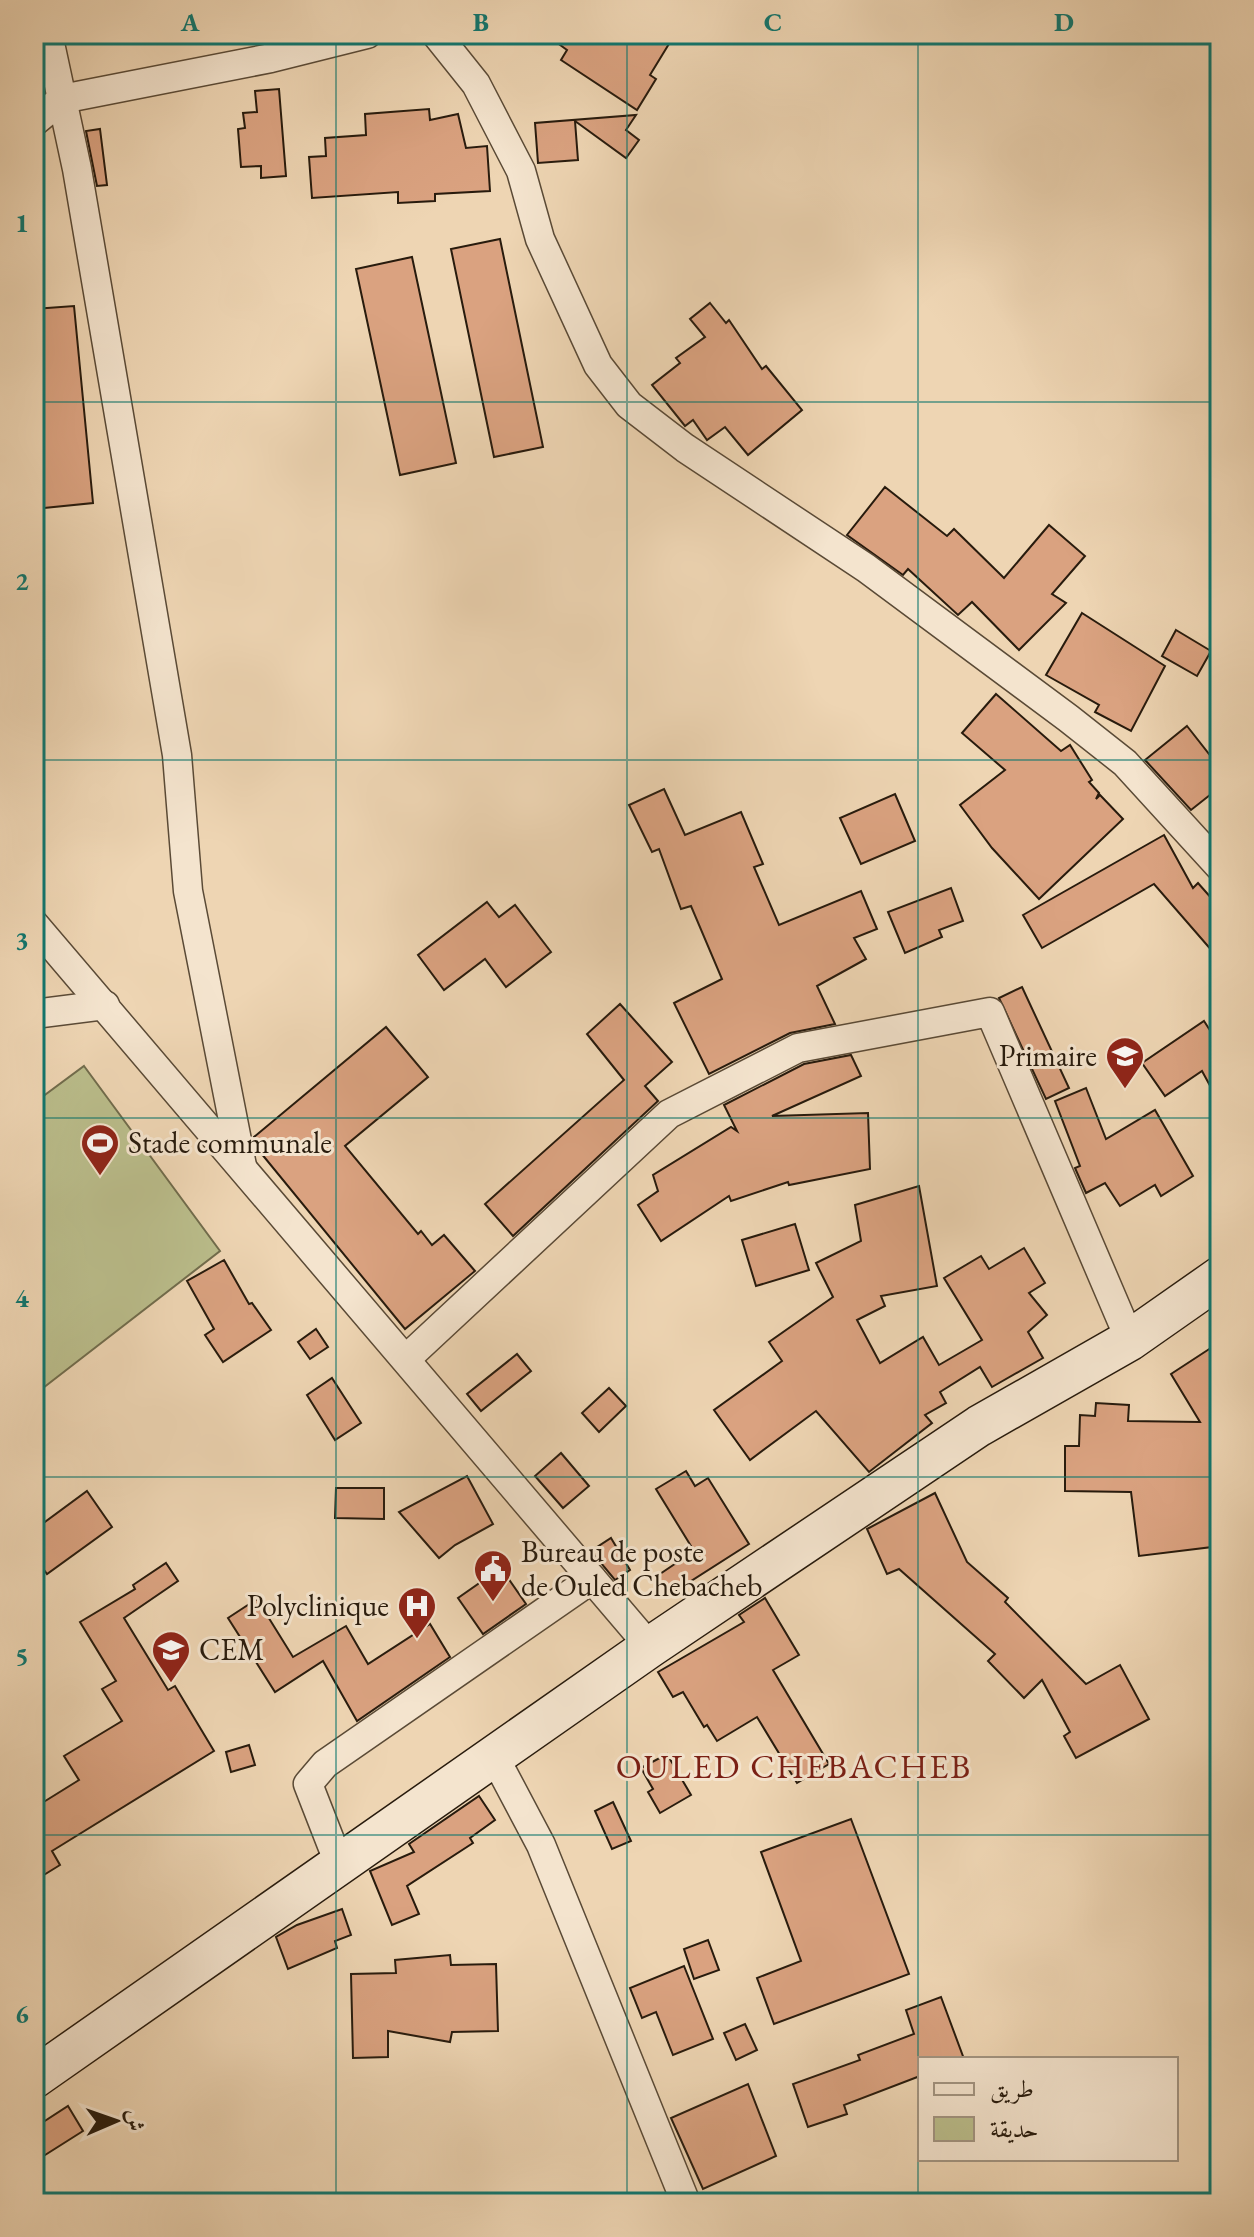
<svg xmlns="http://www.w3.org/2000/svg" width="1254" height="2237" viewBox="0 0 1254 2237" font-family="'EB Garamond',Amiri,serif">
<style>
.green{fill:#babd8b;stroke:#716c4c;stroke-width:2}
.building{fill:#daa280;stroke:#281b0d;stroke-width:2}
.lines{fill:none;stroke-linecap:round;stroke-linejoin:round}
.minor-casing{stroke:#5a4a36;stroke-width:31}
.secondary-casing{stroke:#281b0d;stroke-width:43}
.minor{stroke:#f4e4ce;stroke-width:28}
.secondary{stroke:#f4e4ce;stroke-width:40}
.grid{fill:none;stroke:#0f766e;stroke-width:2;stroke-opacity:0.55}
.labels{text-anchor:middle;stroke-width:6;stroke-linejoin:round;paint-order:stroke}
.poi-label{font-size:30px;fill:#281b0d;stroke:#f4e4ce;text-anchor:start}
.quarter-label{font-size:34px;letter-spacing:2px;fill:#7a1f14;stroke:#f4e4ce}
.neatline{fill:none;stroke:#0f766e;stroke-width:3}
.grid-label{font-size:26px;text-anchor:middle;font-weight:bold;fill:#0f766e}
</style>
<rect width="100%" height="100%" fill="#eed5b3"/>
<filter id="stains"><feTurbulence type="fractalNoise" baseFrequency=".0025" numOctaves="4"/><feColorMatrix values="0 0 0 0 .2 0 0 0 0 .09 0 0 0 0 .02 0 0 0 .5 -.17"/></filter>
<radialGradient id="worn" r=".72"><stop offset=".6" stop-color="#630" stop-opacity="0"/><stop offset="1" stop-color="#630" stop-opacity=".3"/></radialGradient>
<polygon class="green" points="84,1066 220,1251 34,1395 34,1103"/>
<g class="building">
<polygon points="545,34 675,34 650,75 656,79 637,110 561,60 567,50"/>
<polygon points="279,89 286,176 261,178 261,166 241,167 238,129 245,128 243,113 257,112 255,91"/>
<polygon points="429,109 430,120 458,114 466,148 487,146 490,191 435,194 435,201 398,203 398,192 312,198 309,157 326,156 325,138 366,135 365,114"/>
<polygon points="636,115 626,130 639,140 626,158 575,121 578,160 538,163 535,123"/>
<polygon points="100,129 107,185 97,186 86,131"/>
<polygon points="500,239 543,447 494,457 451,249"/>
<polygon points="412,257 456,463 400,475 356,269"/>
<polygon points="710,303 726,323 729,320 762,369 766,366 802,410 748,455 725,427 707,440 693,420 685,426 652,385 680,363 676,358 705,337 690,319"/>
<polygon points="74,306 93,503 34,509 34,309"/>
<polygon points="885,487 947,536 954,529 1004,578 1049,525 1085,556 1052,594 1066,603 1019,650 972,602 958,615 908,569 903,575 847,535"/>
<polygon points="1082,613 1165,666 1131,731 1095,712 1099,705 1046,675"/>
<polygon points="1176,630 1211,651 1197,676 1162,656"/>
<polygon points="996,694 1061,751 1070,745 1092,780 1089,782 1099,793 1096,799 1100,795 1123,819 1039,899 992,848 960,805 1005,770 962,733"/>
<polygon points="1187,726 1220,768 1220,787 1191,810 1145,760"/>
<polygon points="664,789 685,835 741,812 763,864 754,867 779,925 861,891 877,929 854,938 866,959 817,986 835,1024 790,1033 709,1074 674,1003 722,979 691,906 681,909 659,849 652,852 629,805"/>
<polygon points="895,794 915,841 861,864 840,818"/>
<polygon points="1164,835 1193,888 1198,883 1220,908 1220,960 1154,884 1042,948 1023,915"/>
<polygon points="951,888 963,921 939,930 942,937 905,953 888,912"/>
<polygon points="487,902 499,917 515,905 551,952 506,987 485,959 444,990 418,955"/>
<polygon points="1022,987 1069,1088 1046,1099 999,998"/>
<polygon points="620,1004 672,1062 645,1086 658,1101 513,1236 485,1204 624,1080 587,1034"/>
<polygon points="1204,1021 1220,1046 1220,1104 1202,1071 1165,1096 1142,1063"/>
<polygon points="386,1027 428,1077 345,1146 418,1234 421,1231 432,1245 444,1235 475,1271 405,1329 256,1147 254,1137"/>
<polygon points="851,1055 861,1076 772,1116 868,1113 870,1169 789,1185 788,1182 731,1201 729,1196 661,1241 638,1205 658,1191 653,1175 731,1127 737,1131 724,1105 804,1064"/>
<polygon points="1086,1088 1106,1139 1155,1110 1193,1176 1161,1196 1155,1185 1120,1206 1105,1183 1086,1193 1075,1168 1080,1166 1055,1101"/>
<polygon points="919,1186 937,1286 881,1296 885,1306 857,1320 880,1363 923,1337 939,1365 982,1340 944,1278 981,1256 989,1269 1024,1248 1045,1283 1029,1293 1047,1315 1028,1332 1043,1358 992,1387 980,1367 940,1392 946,1403 925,1415 932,1423 869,1472 816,1411 750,1460 714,1410 782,1361 769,1342 833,1297 816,1263 861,1241 855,1205"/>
<polygon points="795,1224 809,1270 756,1286 742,1240"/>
<polygon points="224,1260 249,1304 252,1303 271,1330 223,1362 205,1335 214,1329 187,1281"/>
<polygon points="316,1329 328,1347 310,1359 298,1342"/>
<polygon points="1220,1342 1220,1546 1139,1556 1131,1492 1065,1491 1065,1446 1079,1446 1080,1415 1095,1416 1096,1403 1129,1405 1128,1421 1200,1422 1171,1374"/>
<polygon points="517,1354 531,1371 481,1411 467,1394"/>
<polygon points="332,1378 361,1423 335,1440 307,1395"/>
<polygon points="609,1388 626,1406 599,1432 582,1413"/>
<polygon points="561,1453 589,1486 563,1508 535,1476"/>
<polygon points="686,1471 695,1486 708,1478 749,1544 669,1595 657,1576 694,1551 656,1489"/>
<polygon points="467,1476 493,1524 455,1545 439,1558 399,1512"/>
<polygon points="336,1488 384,1488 384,1519 335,1518"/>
<polygon points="87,1491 112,1527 47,1574 34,1556 34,1530"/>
<polygon points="935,1493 967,1562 1008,1598 1005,1602 1086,1684 1120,1665 1149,1719 1076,1758 1064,1736 1070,1732 1042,1680 1024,1698 988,1661 995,1654 899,1569 887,1574 867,1529"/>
<polygon points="611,1538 630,1570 615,1580 591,1551"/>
<polygon points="166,1563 178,1581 124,1618 168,1690 175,1686 214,1751 52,1851 60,1865 34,1881 34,1808 79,1780 64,1756 122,1721 102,1689 116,1681 80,1622 135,1589 133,1585"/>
<polygon points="501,1568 526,1604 483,1634 458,1598"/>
<polygon points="765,1598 799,1655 773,1670 829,1764 797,1783 757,1717 717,1741 707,1725 704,1727 683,1692 673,1697 658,1672 744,1622 739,1615"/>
<polygon points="257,1599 293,1657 346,1626 368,1664 430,1624 450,1657 357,1721 323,1661 275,1692 228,1618"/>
<polygon points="249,1745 255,1765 231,1772 226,1752"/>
<polygon points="667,1754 691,1795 660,1813 648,1792 653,1789 641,1768"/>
<polygon points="479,1796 495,1820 470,1838 473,1843 407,1886 419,1914 392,1925 370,1871 414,1852 409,1844"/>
<polygon points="613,1802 631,1841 612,1849 595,1811"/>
<polygon points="851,1819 909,1974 774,2024 757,1978 801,1961 761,1852"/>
<polygon points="342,1909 351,1935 335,1941 337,1948 288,1969 276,1937 297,1925"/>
<polygon points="708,1940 719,1970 694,1979 684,1949"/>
<polygon points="450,1955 451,1965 496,1964 498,2031 452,2032 450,2042 388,2031 388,2057 353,2058 351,1974 396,1973 395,1960"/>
<polygon points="684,1966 713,2039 673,2055 656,2012 642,2018 630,1988"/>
<polygon points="941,1997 964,2059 920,2059 920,2076 844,2105 847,2114 808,2127 793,2084 860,2060 858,2055 914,2034 906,2010"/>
<polygon points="745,2024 757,2050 736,2060 724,2033"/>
<polygon points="748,2084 776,2156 703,2189 671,2118"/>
<polygon points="68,2106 83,2131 34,2162 34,2128"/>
</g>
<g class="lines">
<g class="minor-casing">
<g id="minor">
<polyline points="48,34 77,169 177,755 188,891 242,1166"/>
<polyline points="436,34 476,84 521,171 540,239 598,365 629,405 685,448 866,568 1068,718 1125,763 1220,867"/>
<polyline points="34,122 62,99 271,58 367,34"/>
<polyline points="34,924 650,1647"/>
<polyline points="34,1014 105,1005"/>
<polyline points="406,1359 669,1114 798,1048 990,1012 1130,1340"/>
<polyline points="495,1758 541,1845 686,2203"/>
<polyline points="340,1866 308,1784 325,1764 592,1579"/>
</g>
</g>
<g class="secondary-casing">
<polyline id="secondary" points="34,2078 650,1647 979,1426 1130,1340 1220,1277"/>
</g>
<use href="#minor" class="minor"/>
<use href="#secondary" class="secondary"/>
</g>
<path class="grid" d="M336,34v2169M627,34v2169M918,34v2169M34,402h1186M34,760h1186M34,1118h1186M34,1477h1186M34,1835h1186"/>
<defs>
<g id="school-pin" transform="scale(2)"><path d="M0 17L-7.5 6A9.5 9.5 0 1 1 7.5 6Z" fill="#8f2418" stroke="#f4e4ce"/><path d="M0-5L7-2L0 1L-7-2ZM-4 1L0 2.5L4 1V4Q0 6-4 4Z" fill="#fff"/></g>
<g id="stadium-pin" transform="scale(2)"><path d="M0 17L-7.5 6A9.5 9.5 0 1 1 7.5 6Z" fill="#8f2418" stroke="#f4e4ce"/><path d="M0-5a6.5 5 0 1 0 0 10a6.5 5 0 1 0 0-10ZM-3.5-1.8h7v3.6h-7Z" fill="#fff"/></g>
<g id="civic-pin" transform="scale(2)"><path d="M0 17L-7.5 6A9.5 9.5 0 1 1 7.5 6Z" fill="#8f2418" stroke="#f4e4ce"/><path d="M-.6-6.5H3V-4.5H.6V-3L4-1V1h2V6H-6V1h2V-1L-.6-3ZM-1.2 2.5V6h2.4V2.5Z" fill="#fff"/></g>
<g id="hospital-pin" transform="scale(2)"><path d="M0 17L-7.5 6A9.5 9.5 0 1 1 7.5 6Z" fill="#8f2418" stroke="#f4e4ce"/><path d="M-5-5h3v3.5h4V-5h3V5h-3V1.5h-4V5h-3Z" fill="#fff"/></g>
</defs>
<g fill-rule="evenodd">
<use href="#school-pin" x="1125" y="1056"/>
<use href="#stadium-pin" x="100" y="1143"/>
<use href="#civic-pin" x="493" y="1569"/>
<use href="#hospital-pin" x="417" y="1606"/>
<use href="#school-pin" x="171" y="1650"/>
</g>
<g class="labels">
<g class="poi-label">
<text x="1097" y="1066" text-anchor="end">Primaire</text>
<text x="128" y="1153">Stade communale</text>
<text x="521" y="1562">Bureau de poste<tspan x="521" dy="34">de Ouled Chebacheb</tspan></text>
<text x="389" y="1616" text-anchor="end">Polyclinique</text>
<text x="199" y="1660">CEM</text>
</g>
<g class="quarter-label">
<text x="794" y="1778">OULED CHEBACHEB</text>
</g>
</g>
<rect width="1254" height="2237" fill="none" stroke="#eed5b3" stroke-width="88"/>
<rect x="918" y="2057" width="260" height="104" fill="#f4e4ce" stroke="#a29481" stroke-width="2"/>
<rect x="934" y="2083" width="40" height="12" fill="#f4e4ce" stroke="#a29481" stroke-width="2"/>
<text x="990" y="2097" font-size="24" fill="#281b0d">طريق</text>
<rect x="934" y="2117" width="40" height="24" fill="#babd8b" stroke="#a29481" stroke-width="2"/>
<text x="990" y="2137" font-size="24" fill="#281b0d">حديقة</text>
<g transform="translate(116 2121) rotate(88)" stroke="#f4e4ce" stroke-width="6" paint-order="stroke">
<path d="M0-6L14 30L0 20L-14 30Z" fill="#281b0d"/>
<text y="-12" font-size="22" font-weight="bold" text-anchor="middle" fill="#281b0d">ش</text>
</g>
<rect x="44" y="44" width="1166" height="2149" class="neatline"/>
<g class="grid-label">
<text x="190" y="31">A</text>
<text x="481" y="31">B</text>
<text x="773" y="31">C</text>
<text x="1064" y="31">D</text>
<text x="22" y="232">1</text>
<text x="22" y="590">2</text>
<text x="22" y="949">3</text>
<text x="22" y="1307">4</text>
<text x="22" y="1665">5</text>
<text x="22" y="2023">6</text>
</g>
<rect width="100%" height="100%" filter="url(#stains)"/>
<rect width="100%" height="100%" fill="url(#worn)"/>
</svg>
